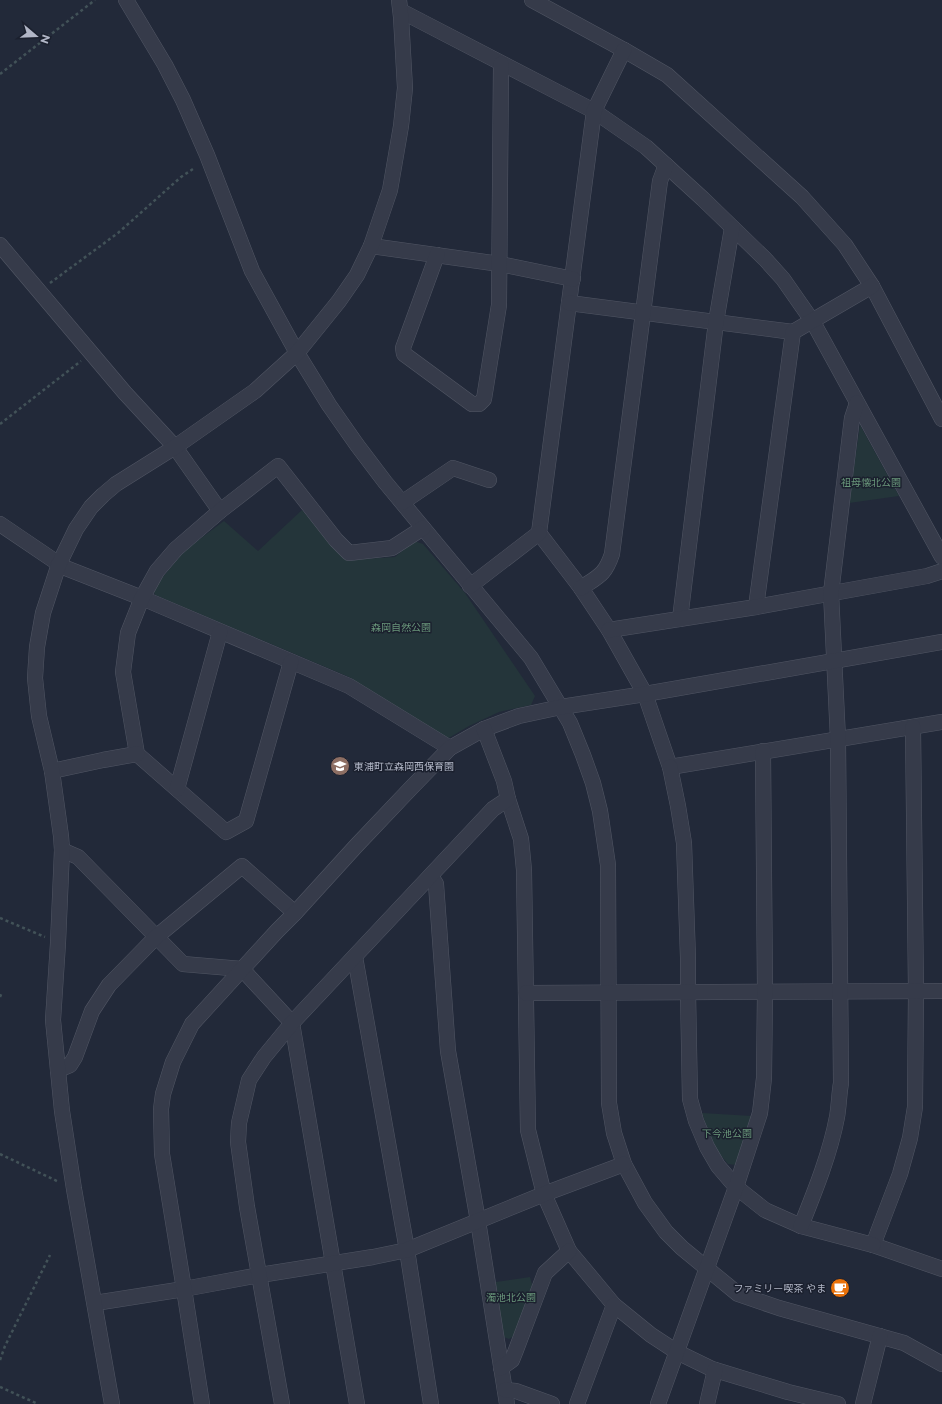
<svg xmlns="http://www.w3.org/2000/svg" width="942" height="1404" viewBox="0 0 942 1404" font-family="Montserrat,'Noto Sans JP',sans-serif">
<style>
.green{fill:#24353a}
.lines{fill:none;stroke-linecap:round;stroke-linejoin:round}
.minor-casing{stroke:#515664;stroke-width:16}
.path{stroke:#425258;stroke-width:2.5;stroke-dasharray:3 3;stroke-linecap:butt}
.minor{stroke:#363b4a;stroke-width:15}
.labels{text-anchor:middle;stroke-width:3;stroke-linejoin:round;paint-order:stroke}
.park-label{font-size:10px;fill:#69967a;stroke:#1b202e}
.poi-label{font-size:10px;fill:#b1b6c6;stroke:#1b202e;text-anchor:start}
</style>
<rect width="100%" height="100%" fill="#222939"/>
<g class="green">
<polygon points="860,425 899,496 849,503"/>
<polygon points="302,510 346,560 395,557 414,541 423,544 465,593 535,696 531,705 499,712 469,726 447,739 349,677 155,595 153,589 185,550 224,521 258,551"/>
<polygon points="702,1113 752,1116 736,1165 728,1164 713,1146"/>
<polygon points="530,1277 533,1288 517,1334 509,1339 501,1336 493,1289 496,1282"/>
</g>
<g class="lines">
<g class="minor-casing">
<g id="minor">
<polyline points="126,0 165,65 183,100 207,155 252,271 297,353 329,405 357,445 385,482 531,658 570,723 583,755 593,783 600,811 608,865 609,1103 614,1133 624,1164 645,1203 666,1232 682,1248 738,1294 779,1308 904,1343 942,1364"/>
<polyline points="532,0 624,50 667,75 802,197 845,245 872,286 942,419"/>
<polyline points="401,11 594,111 646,147 703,199 765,259 783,279 813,322 942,557"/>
<polyline points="624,50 594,111 539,533 581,588 609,630 645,694 670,767 942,722"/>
<polyline points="0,245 125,393 175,447 220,511"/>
<polyline points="371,246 500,264 573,279"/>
<polyline points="437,255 403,348 404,354 472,404 479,404 484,399 499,305 501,64"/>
<polyline points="569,303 793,332"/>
<polyline points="403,502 453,468 489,480"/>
<polyline points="0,524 59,564"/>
<polyline points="58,565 142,598 349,686 450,748"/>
<polyline points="470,586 539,533"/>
<path d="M581,588c18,-12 24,-13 31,-34l48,-373 6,-16"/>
<polyline points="756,607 793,332 872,286"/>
<polyline points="680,619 716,322 732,228"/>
<polyline points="609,630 756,607 927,576 942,571"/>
<polyline points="291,662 246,821 226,832 137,754 123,672 128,633 142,598 157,571 176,549 220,511 278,466 336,540 349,553 392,548 423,528"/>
<polyline points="913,727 916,991 915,1107 910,1138 900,1174 873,1245 942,1269"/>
<polyline points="670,767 678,806 684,843 688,958 688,992 690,1099 696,1121 707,1147 718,1166 736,1187 765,1210 801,1226 873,1245"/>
<polyline points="52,771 103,760 137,754"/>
<polyline points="177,789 220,632"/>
<polyline points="508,799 521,839 524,870 528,1130 544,1194 569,1251 614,1305"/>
<polyline points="62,850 78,857 183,964 242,969 292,1023 357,1404"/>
<polyline points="431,876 436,884 448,1051 478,1221 507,1404"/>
<polyline points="355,957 407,1250 431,1404"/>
<polyline points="526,993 942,991"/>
<polyline points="58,1070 70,1065 75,1057 92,1011 109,985 156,937 242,866 295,913"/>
<path d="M801,1226c14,-35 29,-72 36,-109 2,-11 2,-23 4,-34l-3,-344 -7,-146 21,-175 5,-15"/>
<polyline points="95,1303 184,1289 260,1275 373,1257 407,1250 544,1194 624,1164"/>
<polyline points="501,1368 512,1360 516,1350 545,1273 569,1251"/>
<polyline points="505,1390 516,1391 552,1404"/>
<polyline points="112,1404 74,1189 62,1111 53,1020 58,943 62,850 61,836 52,771 39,716 35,678 37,647 43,613 59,564 76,529 91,507 103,495 116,484 175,447 255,391 297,353 339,301 357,275 371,246 390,190 401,126 405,88 401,17 399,0"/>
<polyline points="202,1404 184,1289 162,1154 161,1109 163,1094 173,1062 192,1024 277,931 295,913 356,846 411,788 450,748 484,729 519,716 561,707 645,694 942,642"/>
<polyline points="282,1404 247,1207 238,1142 239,1123 249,1080 264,1057 292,1023 493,809 508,799 504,781 484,729"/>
<polyline points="577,1404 614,1305 651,1335 677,1352 712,1369 788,1392 838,1404"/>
<polyline points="658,1404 736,1187 760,1113 764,1078 765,992 763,751"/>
<polyline points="707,1404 715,1370"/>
<polyline points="863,1404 880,1336"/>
</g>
</g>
<g class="path">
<polyline points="0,74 95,0"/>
<polyline points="50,283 118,233 181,177 193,169"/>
<polyline points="0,424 81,361"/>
<polyline points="0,918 45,937"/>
<polyline points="0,997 2,992"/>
<polyline points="0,1154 59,1182"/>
<polyline points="0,1360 5,1346 50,1255"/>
<polyline points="0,1387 38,1404"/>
</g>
<use href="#minor" class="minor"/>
</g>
<defs>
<g id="school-disc" transform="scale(1)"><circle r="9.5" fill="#8d6e63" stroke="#1b202e"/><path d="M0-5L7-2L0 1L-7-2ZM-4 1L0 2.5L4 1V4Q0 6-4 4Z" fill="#fff"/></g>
<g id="cafe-disc" transform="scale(1)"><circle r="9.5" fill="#e8710a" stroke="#1b202e"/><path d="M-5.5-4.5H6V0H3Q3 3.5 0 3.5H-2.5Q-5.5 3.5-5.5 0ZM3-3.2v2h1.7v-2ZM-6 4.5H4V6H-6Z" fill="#fff"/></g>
</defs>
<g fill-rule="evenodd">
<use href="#school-disc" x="340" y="766"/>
<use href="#cafe-disc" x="840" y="1288"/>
</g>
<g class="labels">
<g class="park-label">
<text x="871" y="486">祖母懐北公園</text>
<text x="401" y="631">森岡自然公園</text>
<text x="727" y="1137">下今池公園</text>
<text x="511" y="1301">濁池北公園</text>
</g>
<g class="poi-label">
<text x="354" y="770">東浦町立森岡西保育園</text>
<text x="826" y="1292" text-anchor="end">ファミリー喫茶 やま</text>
</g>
</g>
<g transform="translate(36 36) rotate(109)" stroke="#1b202e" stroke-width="3" paint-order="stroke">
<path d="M0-3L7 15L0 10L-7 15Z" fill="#b1b6c6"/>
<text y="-6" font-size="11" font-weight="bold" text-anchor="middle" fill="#b1b6c6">N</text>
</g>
</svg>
